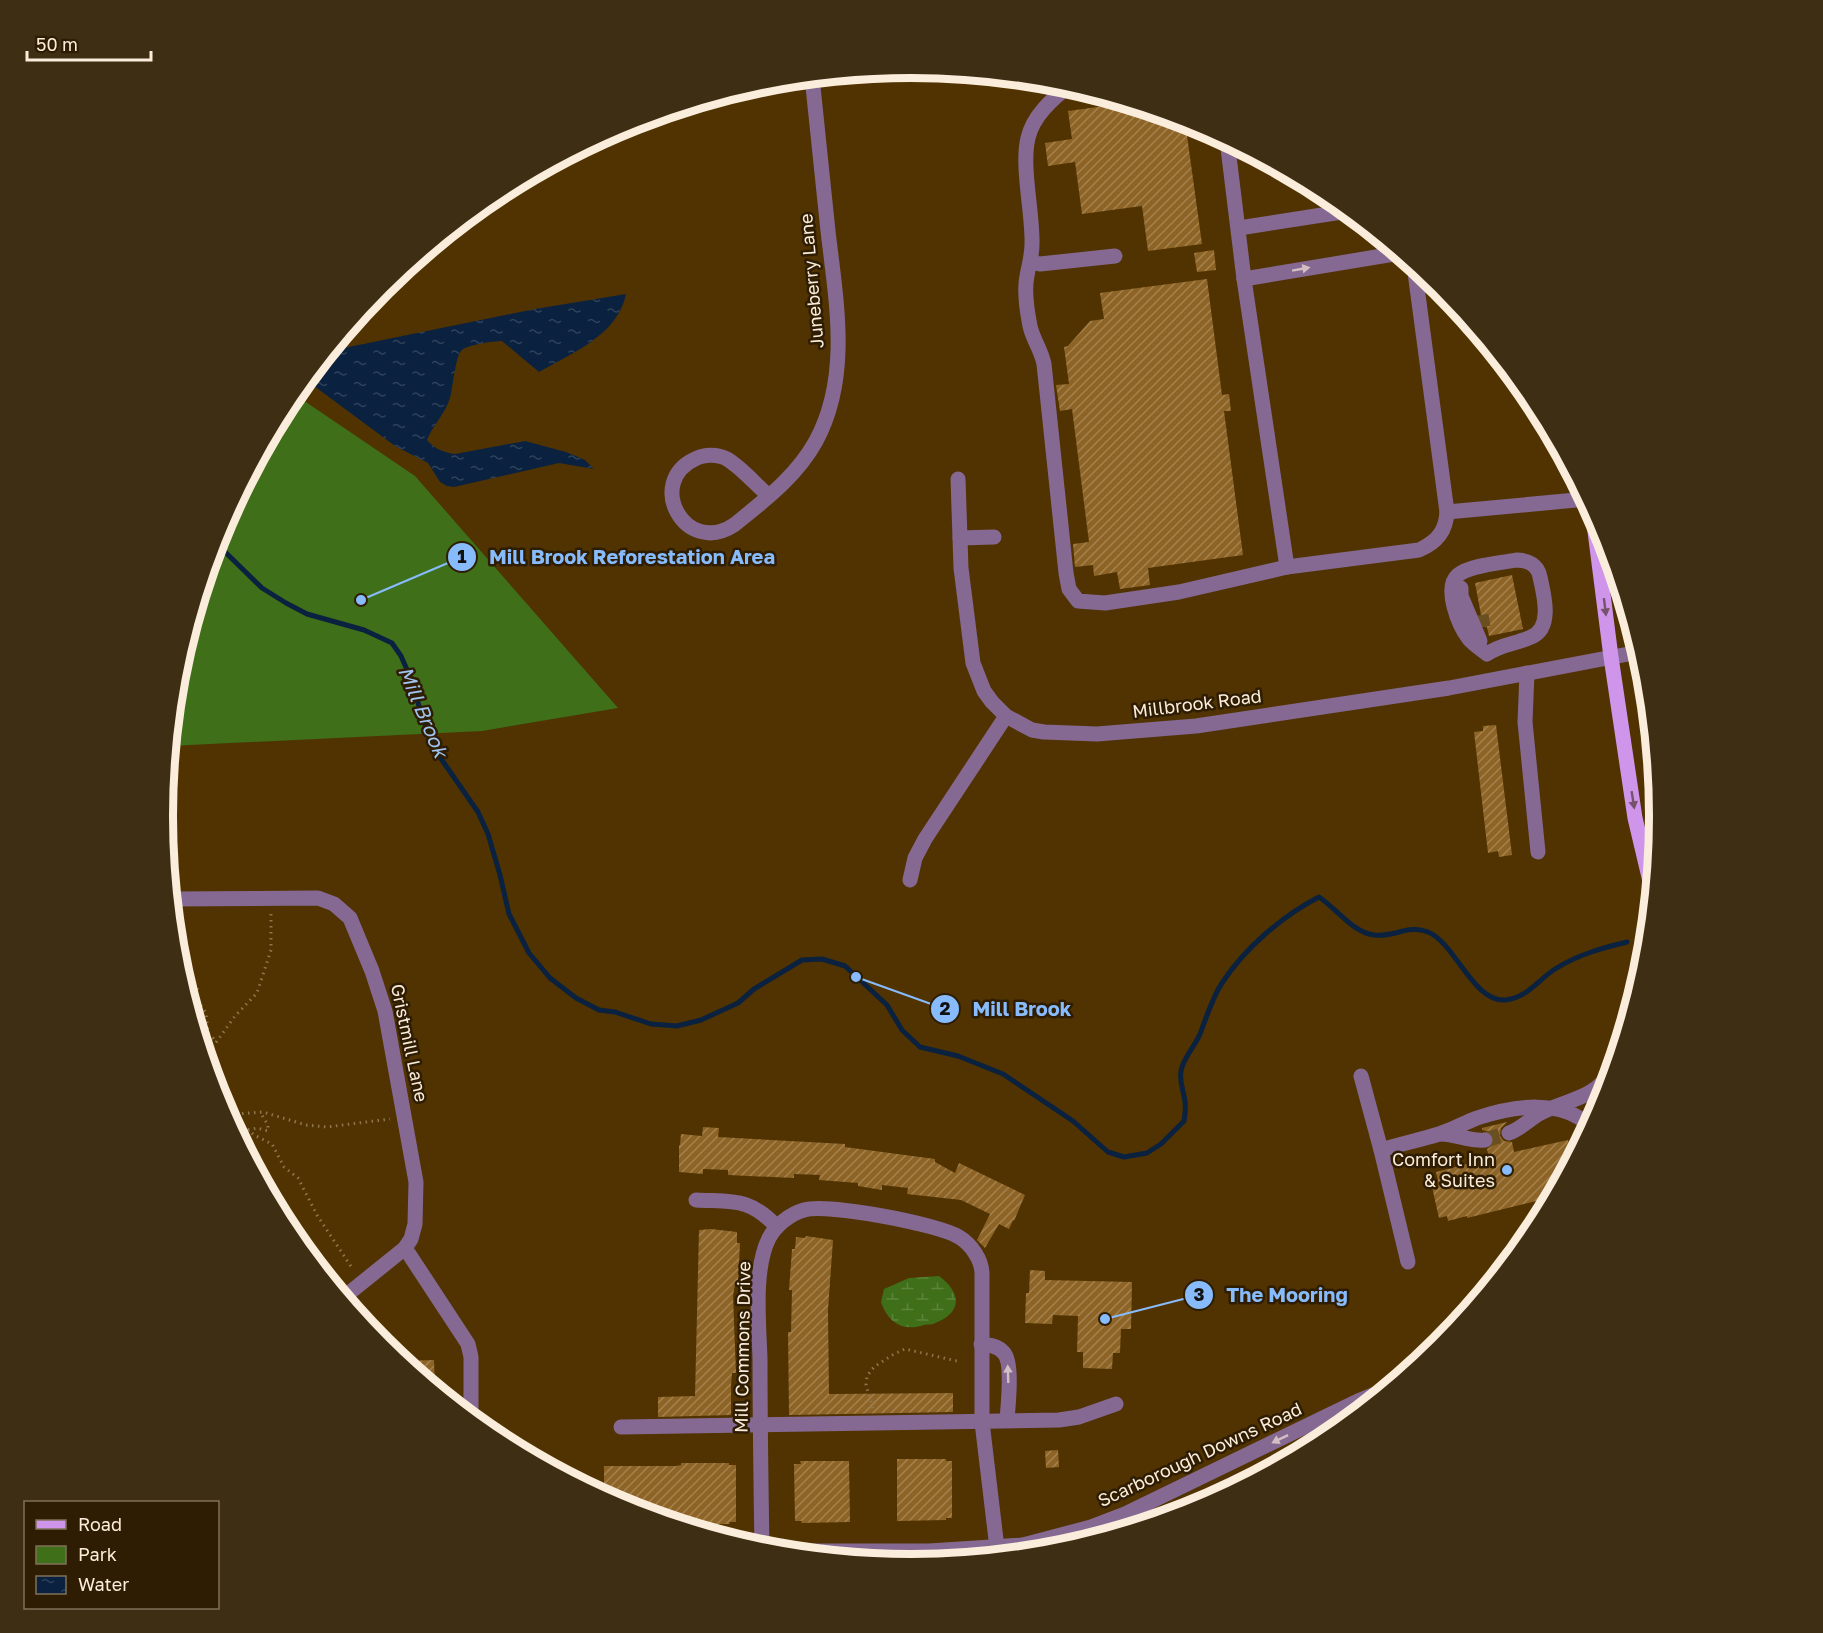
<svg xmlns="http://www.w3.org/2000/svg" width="1823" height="1633" viewBox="0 0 1823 1633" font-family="'Golos Text',sans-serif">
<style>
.wetland{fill:url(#wetland-marsh)}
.park{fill:#3f6f19}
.water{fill:url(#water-ripples)}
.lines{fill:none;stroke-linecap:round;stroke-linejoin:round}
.stream{stroke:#0a223f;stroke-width:5}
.building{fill:url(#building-hatch)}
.minor-tunnel{stroke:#6a4f21;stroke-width:15;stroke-dasharray:15 8;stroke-linecap:butt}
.path{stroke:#8e7750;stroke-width:3;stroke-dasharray:1.5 4.5;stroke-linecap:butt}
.minor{stroke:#856992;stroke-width:15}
.major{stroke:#cf95ea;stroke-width:15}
.oneway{fill:#d2bfc1}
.oneway2{fill:#76536b}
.poi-dot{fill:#87bbfb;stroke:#2e1d03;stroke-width:2}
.labels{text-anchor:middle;stroke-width:5;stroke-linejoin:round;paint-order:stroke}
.street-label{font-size:18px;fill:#fbeddb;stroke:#2e1d03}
.poi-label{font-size:18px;fill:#fbeddb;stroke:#2e1d03;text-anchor:end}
.water-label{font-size:20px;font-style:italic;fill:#a0c3f0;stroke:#2e1d03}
.rim{fill:none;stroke:#fbeddb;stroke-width:8}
.leader{fill:none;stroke:#87bbfb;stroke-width:2}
.callout-dot{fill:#87bbfb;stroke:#2e1d03;stroke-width:2}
.mark-label{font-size:18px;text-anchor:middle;font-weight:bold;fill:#111}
.callout-label{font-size:20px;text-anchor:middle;font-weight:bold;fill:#87bbfb;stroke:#2e1d03;stroke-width:5;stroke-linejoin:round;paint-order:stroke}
</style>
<defs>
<pattern id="wetland-marsh" width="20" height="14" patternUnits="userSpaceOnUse" patternTransform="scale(1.5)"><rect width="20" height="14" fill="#3f6f19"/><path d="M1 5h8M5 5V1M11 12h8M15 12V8" fill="none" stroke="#5c843a"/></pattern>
<pattern id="water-ripples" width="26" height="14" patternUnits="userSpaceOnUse" patternTransform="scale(1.5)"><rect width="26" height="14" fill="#0a223f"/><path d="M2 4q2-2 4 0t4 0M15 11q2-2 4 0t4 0" fill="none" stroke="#2f425a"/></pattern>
<pattern id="building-hatch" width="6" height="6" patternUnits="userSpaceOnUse" patternTransform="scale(1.5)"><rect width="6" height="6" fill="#8d6426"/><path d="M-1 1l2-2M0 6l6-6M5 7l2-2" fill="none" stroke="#a4824f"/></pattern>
</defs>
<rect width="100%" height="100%" fill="#503300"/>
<path class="wetland" d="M939,1276c23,17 24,37 -6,48 -3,1 -6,0 -9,1 -21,7 -36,-2 -43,-23l3,-13 25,-11z"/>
<polygon class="park" points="294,394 415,476 618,708 482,731 169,746 177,670 220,530"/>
<path class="water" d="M626,294c-8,41 -54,59 -87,78l-37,-31c-8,0 -37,4 -41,10 -6,8 -8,36 -11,47 -5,16 -17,27 -23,42 6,8 18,13 28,14l70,-13 41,11 19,8 9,9 -35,-6 -105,24 -7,-1 -7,-4 -12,-19 -33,-17 -89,-66 23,-29 206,-42z"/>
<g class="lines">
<path class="stream" d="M216,543l46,45 24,15 21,11 57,16 28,13 9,13 11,25 10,36 13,33 43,62 10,22 12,41 9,39 20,39 21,25 26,20 23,12 16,2 36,12 26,2 24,-6 37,-17 16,-14 48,-29 20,-1 23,7 42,39 15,25 18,17 38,9 45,18 70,47 35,31 16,5 23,-4 14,-9 23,-23c1,-6 2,-13 1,-19 -1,-11 -6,-19 -4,-31 2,-13 14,-25 19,-37 7,-18 12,-36 22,-51 23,-35 60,-67 97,-86 18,12 33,35 55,38 19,3 34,-11 54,-3 27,11 45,70 77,68 22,-2 33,-20 50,-31 22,-14 47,-21 72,-27"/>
</g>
<g class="building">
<polygon points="1128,103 1185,121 1202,244 1148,251 1142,206 1082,214 1075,162 1048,166 1045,143 1072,139 1068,111"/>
<polygon points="1214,250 1216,270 1197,272 1194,253"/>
<polygon points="1207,279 1222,395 1229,394 1231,411 1224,411 1243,555 1148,568 1150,585 1120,589 1117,572 1094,576 1093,565 1075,567 1073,544 1089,542 1072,409 1060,411 1056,385 1069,384 1064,347 1068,346 1090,321 1104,319 1100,293"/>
<polygon points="1512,575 1523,629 1489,636 1487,627 1485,627 1480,615 1481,615 1475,583"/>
<polygon points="1496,725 1512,855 1499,857 1498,851 1488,853 1474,732 1483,731 1483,726"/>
<polygon points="1507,1122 1501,1128 1500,1136 1504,1141 1512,1142 1514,1152 1568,1140 1573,1160 1553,1197 1467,1218 1467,1216 1448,1221 1447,1216 1439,1218 1432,1187 1439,1185 1436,1172 1489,1158 1487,1149 1493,1145 1495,1139 1490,1132 1482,1130 1482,1128"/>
<polygon points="703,1127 719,1128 718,1137 845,1144 845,1147 935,1159 935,1162 955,1173 959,1163 1025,1195 1014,1221 1013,1220 1009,1229 999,1224 985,1248 977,1240 990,1214 961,1200 907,1194 908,1188 882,1185 882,1190 858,1186 858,1183 819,1180 820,1175 794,1174 794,1178 728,1175 728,1170 703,1169 703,1174 679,1172 679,1145 680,1145 681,1134 702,1136"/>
<polygon points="711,1229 737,1232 737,1243 740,1243 738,1284 735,1284 733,1296 736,1373 732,1373 731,1385 731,1415 658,1417 658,1397 695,1396 699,1230"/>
<polygon points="806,1236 833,1240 828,1310 829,1394 953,1393 953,1412 789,1415 788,1332 791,1332 792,1290 789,1290 792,1249 795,1249 796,1237 805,1238"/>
<polygon points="1030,1270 1045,1271 1045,1280 1132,1282 1131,1329 1121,1329 1120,1353 1113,1353 1112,1369 1083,1368 1083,1352 1077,1352 1078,1316 1053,1315 1052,1324 1025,1323 1026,1293 1029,1293"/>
<polygon points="434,1360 435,1389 400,1361"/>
<polygon points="1058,1450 1059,1467 1046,1468 1045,1451"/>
<polygon points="897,1459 946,1459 946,1461 952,1461 952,1518 946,1518 946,1520 897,1521"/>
<polygon points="800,1461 849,1461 850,1522 801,1523 802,1521 795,1521 794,1464 801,1464"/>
<polygon points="681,1463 729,1463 729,1465 736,1465 736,1522 729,1522 730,1524 677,1524 625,1508 604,1497 604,1466 676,1466 681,1465"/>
</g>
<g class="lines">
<g class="minor-tunnel">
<polyline points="1481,615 1483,627"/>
<polyline points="1485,1140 1509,1133"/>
</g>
<g class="path">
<polyline points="271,914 271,950 257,993 235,1016 207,1055 208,1059 243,1125 254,1135 272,1144 284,1167 298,1178 317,1215 352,1268"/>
<polyline points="183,984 190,982 197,985 198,1001 206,1013 208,1033 217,1042"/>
<polyline points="185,990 191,989 191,994 187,997"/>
<polyline points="198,1031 203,1036 209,1034"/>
<polyline points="221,1106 231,1105"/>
<polyline points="236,1114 263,1112 306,1125 327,1127 390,1119"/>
<polyline points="248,1130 257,1128 268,1131 268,1125 260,1112"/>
<polyline points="873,1408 866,1385 867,1376 874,1367 894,1354 905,1349 961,1362"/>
</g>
<g class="minor">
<path d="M1070,85c-18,14 -37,31 -42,53 -7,28 5,76 4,106 0,12 -3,20 -5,32 -3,14 0,35 3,50 3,14 11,23 14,38l22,209 3,16 9,12 27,2 74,-11 108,-25 132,-17c18,-8 27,-19 28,-38l-33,-247"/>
<polyline points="714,97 812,79"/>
<polyline points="1227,140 1244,279 1287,567"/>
<polyline points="1239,228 1348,211"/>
<polyline points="1031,262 1040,264 1115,256"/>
<polyline points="1244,279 1400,253"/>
<polyline points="958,479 961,568 973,663 984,691 992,702 1006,716 1032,730 1044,732 1097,734 1196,726 1449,688 1639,652"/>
<path d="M769,496c-13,-11 -27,-28 -42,-37 -9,-5 -23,-5 -32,0 -50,23 -10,98 39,66 31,-25 62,-48 82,-84 35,-65 20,-140 12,-210 -5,-51 -11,-102 -16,-154"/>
<polyline points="1447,512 1587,499"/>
<polyline points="960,538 994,537"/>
<path d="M1516,560c12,0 22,5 24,17 4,18 13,51 -9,60 -15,7 -30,7 -44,17 -6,-5 -13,-9 -18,-15 -10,-13 -26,-51 -11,-64 12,-10 43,-12 58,-15z"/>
<polyline points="1461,588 1461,596 1480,641"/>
<polyline points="1527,673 1525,722 1538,852"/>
<polyline points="910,880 915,858 925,839 1006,716"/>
<polyline points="171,899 318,898 334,904 350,918 372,971 385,1011 416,1182 415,1224 411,1239 405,1248 343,1298"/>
<path d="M1361,1076l20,74c19,-6 39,-10 58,-16 13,-4 25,-11 38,-16 36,-12 85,-20 114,9"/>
<polyline points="1596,1117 1600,1085"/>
<path d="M1509,1133c11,-4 19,-12 28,-18 30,-17 54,-13 76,-45"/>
<path d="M1441,1134c14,0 31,8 44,6"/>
<polyline points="1381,1150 1408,1262"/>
<path d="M696,1200c37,2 53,-3 81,27"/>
<polyline points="405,1248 468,1344 471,1357 471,1420"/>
<path d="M981,1344c9,1 17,2 23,9 9,10 4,53 3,67"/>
<polyline points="621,1427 1059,1420 1079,1417 1116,1404"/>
<polyline points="1141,1526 1179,1510 1331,1436"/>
<polyline points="1023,1545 1042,1551 1064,1549"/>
<path d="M762,1550c-1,-63 -2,-127 -2,-191 -1,-35 -7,-89 9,-121 7,-13 21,-24 35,-28 23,-7 134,14 155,27 12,7 23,23 23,37v148l15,126"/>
<polyline points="765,1551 929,1551 1023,1545 1091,1527 1125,1514 1358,1401 1390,1388"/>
</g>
<g class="major">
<polyline points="1592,508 1611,657 1635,818 1653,894"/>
<polyline points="1637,640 1652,731"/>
</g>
</g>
<defs><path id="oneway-solid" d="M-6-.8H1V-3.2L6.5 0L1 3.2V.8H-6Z" transform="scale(1.5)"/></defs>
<g class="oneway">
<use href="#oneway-solid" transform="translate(1301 269) rotate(-10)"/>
<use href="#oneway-solid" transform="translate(1008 1374) rotate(-92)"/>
<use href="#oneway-solid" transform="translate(1280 1439) rotate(154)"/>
</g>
<g class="oneway2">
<use href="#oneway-solid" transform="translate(1605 607) rotate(83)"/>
<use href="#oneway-solid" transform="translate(1633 800) rotate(81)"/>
</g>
<circle class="poi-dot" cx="1507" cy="1170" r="6"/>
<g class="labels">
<g class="street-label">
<text transform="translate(812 281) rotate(-95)" y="6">Juneberry Lane</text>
<text transform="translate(1197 704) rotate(-7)" y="6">Millbrook Road</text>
<text transform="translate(409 1043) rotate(78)" y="6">Gristmill Lane</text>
<text transform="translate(743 1347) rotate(-89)" y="6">Mill Commons Drive</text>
<text transform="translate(1200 1455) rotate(-25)" y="6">Scarborough Downs Road</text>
</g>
<g class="poi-label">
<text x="1495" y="1166">Comfort Inn<tspan x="1495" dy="21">&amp; Suites</tspan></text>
</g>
<g class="water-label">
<text transform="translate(423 712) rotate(67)" y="7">Mill Brook</text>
</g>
</g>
<path d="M0 0H1823V1633H0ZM173 816a738 738 0 1 1 1476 0a738 738 0 1 1-1476 0Z" fill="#3e2e14" fill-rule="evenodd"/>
<path class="rim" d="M173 816a738 738 0 1 1 1476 0a738 738 0 1 1-1476 0Z"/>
<path class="leader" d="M361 600L462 557M856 977L945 1009M1105 1319L1199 1295"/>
<g class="callout-dot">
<circle cx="361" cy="600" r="6"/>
<circle cx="856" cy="977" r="6"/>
<circle cx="1105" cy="1319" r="6"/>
<circle cx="462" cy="557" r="15"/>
<circle cx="945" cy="1009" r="15"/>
<circle cx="1199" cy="1295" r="15"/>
</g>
<g class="mark-label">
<text x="462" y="563">1</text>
<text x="945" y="1015">2</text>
<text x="1199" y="1301">3</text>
</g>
<g class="callout-label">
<text x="632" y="564">Mill Brook Reforestation Area</text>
<text x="1022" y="1016">Mill Brook</text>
<text x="1287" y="1302">The Mooring</text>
</g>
<rect x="24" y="1501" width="195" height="108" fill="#2e1d03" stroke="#807059" stroke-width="1.5"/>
<rect x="36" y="1520" width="30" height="9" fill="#cf95ea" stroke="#807059" stroke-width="1.5"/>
<text x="78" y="1531" font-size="18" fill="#fbeddb">Road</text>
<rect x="36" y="1546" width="30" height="18" fill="#3f6f19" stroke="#807059" stroke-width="1.5"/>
<text x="78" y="1561" font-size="18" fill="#fbeddb">Park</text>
<rect x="36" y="1576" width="30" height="18" fill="url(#water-ripples)" stroke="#807059" stroke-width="1.5"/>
<text x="78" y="1591" font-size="18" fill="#fbeddb">Water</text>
<path d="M27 51v9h124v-9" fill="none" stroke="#fbeddb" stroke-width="3"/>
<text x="36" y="51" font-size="18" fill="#fbeddb" stroke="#2e1d03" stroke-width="4.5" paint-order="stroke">50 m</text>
</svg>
